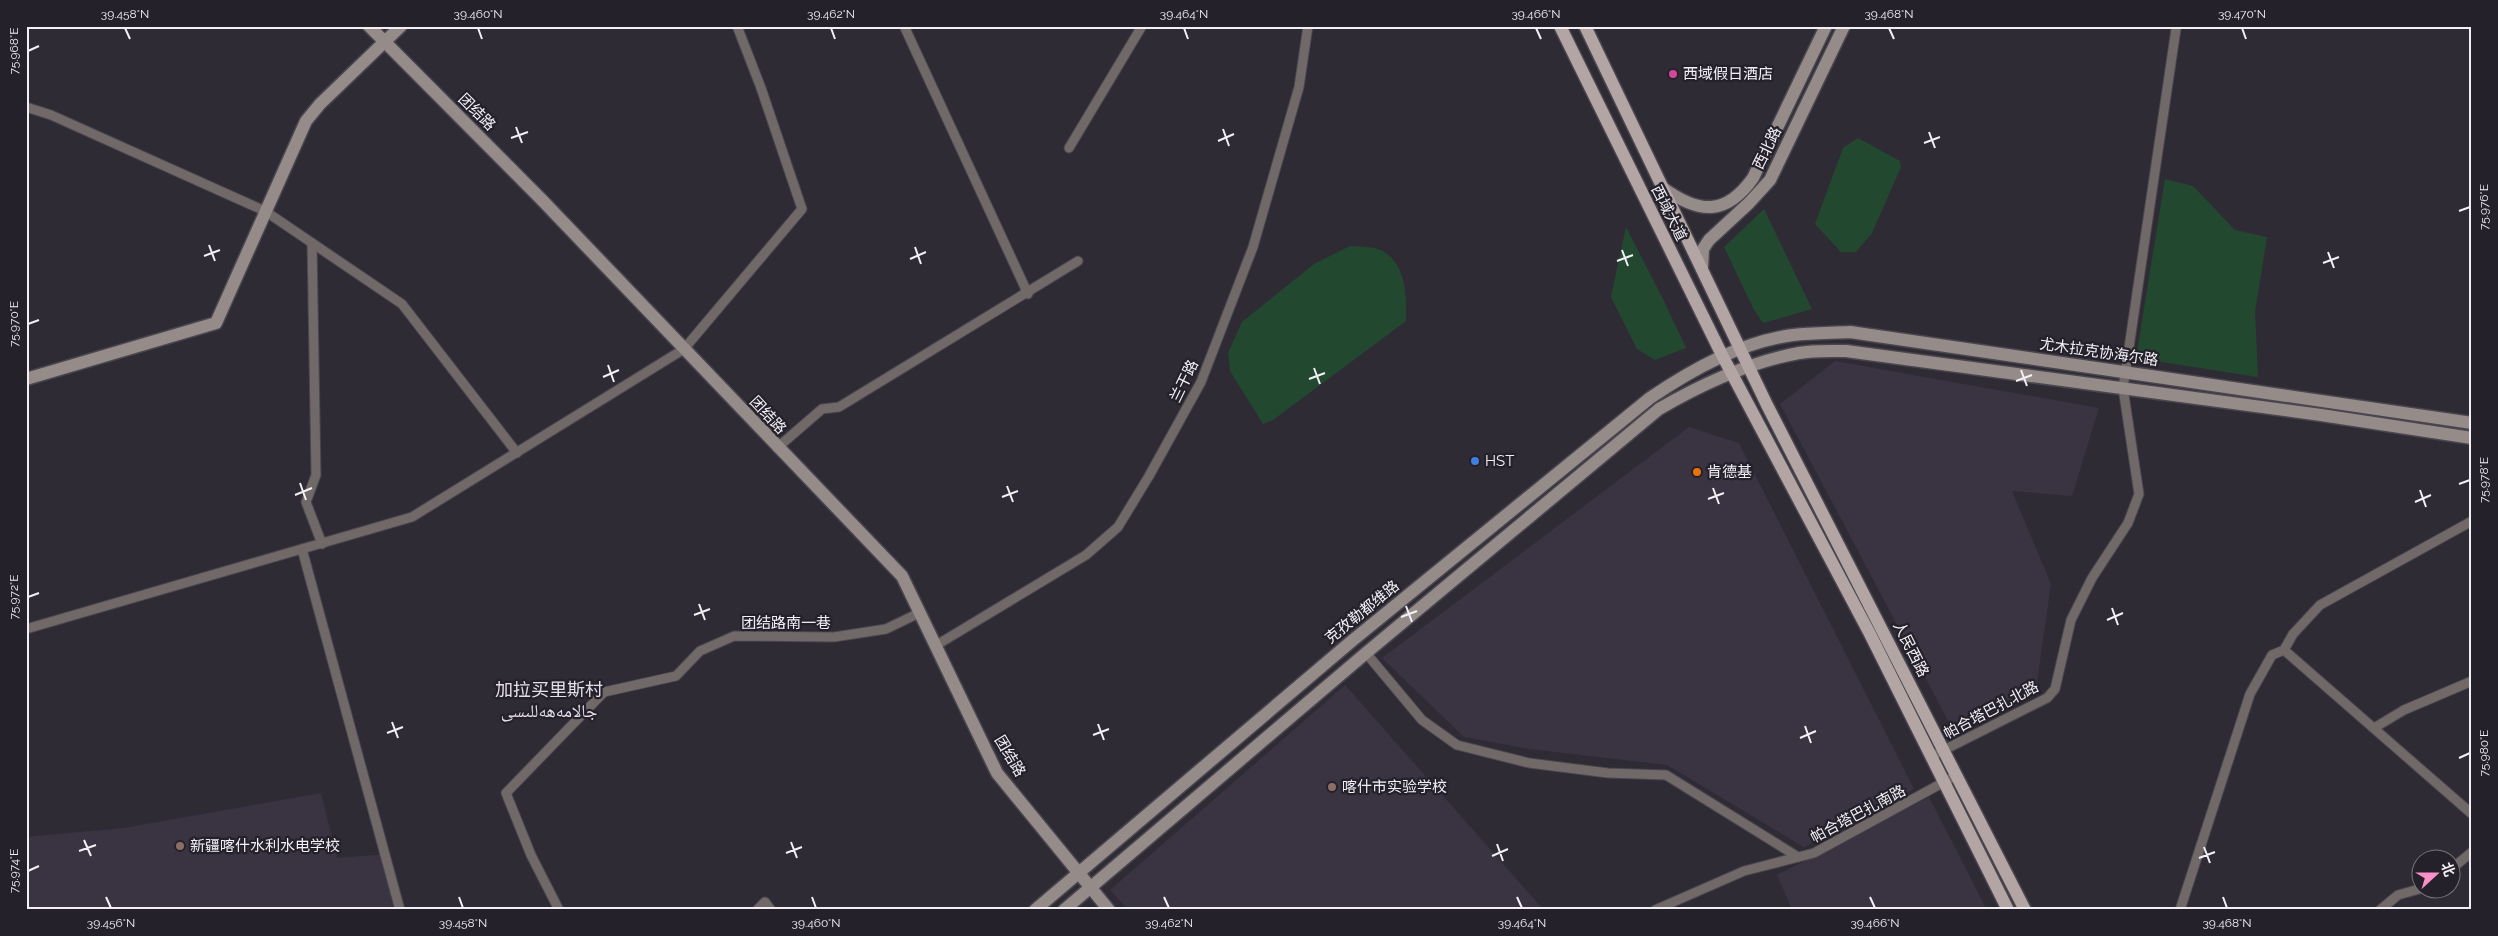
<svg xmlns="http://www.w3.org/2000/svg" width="2498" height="936" viewBox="0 0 2498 936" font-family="Raleway,'Noto Naskh Arabic','Noto Sans SC',sans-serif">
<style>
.built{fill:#393342}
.green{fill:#224930}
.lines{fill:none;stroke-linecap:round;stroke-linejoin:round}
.street-casing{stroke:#4a464f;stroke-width:11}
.secondary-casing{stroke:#4a464f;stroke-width:15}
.primary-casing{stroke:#4a464f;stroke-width:15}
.street{stroke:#706968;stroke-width:9}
.secondary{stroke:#958b89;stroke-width:12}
.primary{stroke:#b2a5a3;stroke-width:12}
.ticks{fill:none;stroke:#f2eff5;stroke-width:2}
.hotel-dot{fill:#d1479c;stroke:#25212a;stroke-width:2}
.shop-dot{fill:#3f7fe0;stroke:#25212a;stroke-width:2}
.food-dot{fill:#e8710a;stroke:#25212a;stroke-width:2}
.education-dot{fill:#8d6e63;stroke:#25212a;stroke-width:2}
.labels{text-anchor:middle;stroke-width:4.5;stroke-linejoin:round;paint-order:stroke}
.poi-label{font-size:15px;fill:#f2eff5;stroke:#25212a;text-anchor:start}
.street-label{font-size:15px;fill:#f2eff5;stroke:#25212a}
.quarter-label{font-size:18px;fill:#e4dfec;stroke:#25212a}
.neatline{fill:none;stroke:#f2eff5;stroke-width:2}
.ticks-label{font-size:12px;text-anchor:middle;fill:#f2eff5}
</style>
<rect width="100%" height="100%" fill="#2f2b34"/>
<g class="built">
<polygon points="1835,361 2099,408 2072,496 2012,491 2051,584 2036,689 1955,734 1780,404"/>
<polygon points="1689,427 1739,443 1914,789 1804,847 1667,765 1529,749 1464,737 1382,658"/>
<polygon points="1345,685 1544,910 1128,910 1110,890"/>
<polygon points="321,793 337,858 388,854 404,910 26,910 26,837 124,828"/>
<polygon points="1929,797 1987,910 1792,910 1777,875"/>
</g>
<g class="green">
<polygon points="1858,138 1900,161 1901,167 1872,233 1856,252 1841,252 1815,224 1843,148"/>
<polygon points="2165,179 2193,186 2235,230 2267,237 2255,312 2258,377 2136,358"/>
<polygon points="1764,209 1812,309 1763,323 1753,308 1724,247"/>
<polygon points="1626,227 1664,301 1686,348 1655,360 1637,349 1611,297"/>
<path d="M1350,246c9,1 20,0 28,3 28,11 29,46 28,72l-133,99 -10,4 -33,-53 -2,-18 14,-31 72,-58z"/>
</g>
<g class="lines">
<g class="street-casing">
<g id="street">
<polyline points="907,26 905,28 1028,294"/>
<polyline points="26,107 51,115 265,211 402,304 517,453"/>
<polyline points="1069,148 1142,26"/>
<polyline points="312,243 316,475 306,502 322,544"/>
<polyline points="777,448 822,409 839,407 1078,261"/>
<polyline points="302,549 400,910"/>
<polyline points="26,629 412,517 684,349 802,209 761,88 737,26"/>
<polyline points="935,646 1086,555 1118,527 1149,476 1201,382 1253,247 1299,87 1308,26"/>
<polyline points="2284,650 2472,814"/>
<polyline points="1366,653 1422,720 1457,745 1529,763 1608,773 1666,775 1798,857"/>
<polyline points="2374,728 2404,710 2472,681"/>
<polyline points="1938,753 2047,698 2055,689 2071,620 2092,578 2128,523 2139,494 2123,388 2176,29"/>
<polyline points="2450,870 2472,852"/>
<polyline points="559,910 531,855 506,793 604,692 676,676 700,651 734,636 834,637 886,629 919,613"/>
<polyline points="757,910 765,902 771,910"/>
<polyline points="1655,910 1744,871 1814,853 1957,775"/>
<polyline points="2180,910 2250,694 2272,655 2284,650 2293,634 2320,605 2472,521"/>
<polyline points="2380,910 2398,895 2423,888"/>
</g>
</g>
<g class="secondary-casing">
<g id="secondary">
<polyline points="369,26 542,200 902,576 997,773 1109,910"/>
<path d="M1663,188c36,26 63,28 90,-10l73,-152"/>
<polyline points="1702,269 1703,249 1709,240 1749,203 1770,180 1844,26"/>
<polyline points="26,379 216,323 306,121 320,104 401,26"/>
<path d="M1035,910l318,-270 297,-242c43,-29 91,-56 143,-63 19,-2 38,-2 57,-3l622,91"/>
<path d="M1064,910l302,-257 293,-244c43,-25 90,-47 140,-56 15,-3 32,-2 47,-2l475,64 151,23"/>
</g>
</g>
<g class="primary-casing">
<g id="primary">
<polyline points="1560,26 1723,357 1870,634 2008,910"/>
<polyline points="1585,26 1767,405 2025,910"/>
</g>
</g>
<use href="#street" class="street"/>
<use href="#secondary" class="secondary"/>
<use href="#primary" class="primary"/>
</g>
<path class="ticks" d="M125,28l5,11M478,28l4,11M831,28l4,11M1184,28l4,11M1536,28l5,11M1889,28l5,11M2242,28l4,11M28,51l11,-5M516,127l6,16M1223,129l6,17M1929,132l6,16M511,138l17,-6M1218,141l16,-7M1924,143l16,-6M2459,211l11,-4M209,245l6,16M915,247l6,17M1622,250l6,16M2328,252l6,16M204,256l16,-6M910,259l16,-7M1617,261l16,-6M2323,263l16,-6M28,324l11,-4M608,365l6,17M1314,368l6,16M2021,370l6,16M603,377l16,-7M1309,379l16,-6M2016,381l16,-6M300,483l6,17M2459,484l11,-4M1007,486l6,16M1713,488l6,16M2420,490l6,17M295,495l17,-7M1002,497l16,-6M1708,499l16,-6M2415,502l16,-7M28,597l11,-4M699,604l6,16M1406,606l6,16M2112,608l6,17M694,615l16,-6M1401,617l16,-6M2107,620l16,-7M392,722l6,16M1098,724l6,16M1805,726l6,17M387,733l16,-6M1093,735l16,-6M1800,738l16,-7M2459,758l11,-5M84,840l7,16M791,842l6,16M1497,844l6,17M2204,847l6,16M79,851l17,-6M786,853l16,-6M1492,856l16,-7M2199,858l16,-6M28,871l11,-5M106,897l5,11M459,897l4,11M812,897l4,11M1164,897l5,11M1517,897l5,11M1870,897l5,11M2223,897l4,11"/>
<circle class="hotel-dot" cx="1673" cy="74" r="5"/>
<circle class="shop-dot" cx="1475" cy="461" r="5"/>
<circle class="food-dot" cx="1697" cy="472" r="5"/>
<g class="education-dot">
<circle cx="1332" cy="787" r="5"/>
<circle cx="180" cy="846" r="5"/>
</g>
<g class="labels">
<g class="poi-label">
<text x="1683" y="79">西域假日酒店</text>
<text x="1485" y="466">HST</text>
<text x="1707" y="477">肯德基</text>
<text x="1342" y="792">喀什市实验学校</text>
<text x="190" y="851">新疆喀什水利水电学校</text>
</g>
<g class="street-label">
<text transform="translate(477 112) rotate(45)" y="5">团结路</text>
<text transform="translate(1767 148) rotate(-64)" y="5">西北路</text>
<text transform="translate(1669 213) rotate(63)" y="5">西域大道</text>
<text transform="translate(2099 352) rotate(8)" y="5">尤木拉克协海尔路</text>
<text transform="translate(1184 381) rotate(-64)" y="5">兰干路</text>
<text transform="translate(768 415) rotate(47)" y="5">团结路</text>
<text transform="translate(1362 612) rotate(-39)" y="5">克孜勒都维路</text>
<text x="786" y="628">团结路南一巷</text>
<text transform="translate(1911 649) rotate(63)" y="5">人民西路</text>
<text transform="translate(1991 710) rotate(-28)" y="5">帕合塔巴扎北路</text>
<text transform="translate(1010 756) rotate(59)" y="5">团结路</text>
<text transform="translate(1858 814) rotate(-28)" y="5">帕合塔巴扎南路</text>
</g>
<g class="quarter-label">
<text x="549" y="696">加拉买里斯村<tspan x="549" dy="21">جالامەھەللىسى</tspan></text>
</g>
</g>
<rect width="2498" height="936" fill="none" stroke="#25212a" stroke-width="55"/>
<g transform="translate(2436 874) rotate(69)"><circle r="24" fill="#25212a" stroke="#77737b"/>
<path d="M0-4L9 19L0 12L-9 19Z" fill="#f990ca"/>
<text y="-8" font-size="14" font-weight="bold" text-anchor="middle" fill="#f2eff5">北</text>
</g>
<rect x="28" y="28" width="2442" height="880" class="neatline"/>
<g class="ticks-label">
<text x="125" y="18">39.458°N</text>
<text x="478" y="18">39.460°N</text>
<text x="831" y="18">39.462°N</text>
<text x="1184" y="18">39.464°N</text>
<text x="1536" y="18">39.466°N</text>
<text x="1889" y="18">39.468°N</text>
<text x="2242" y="18">39.470°N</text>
<text transform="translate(14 51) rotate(-90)" y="4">75.968°E</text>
<text transform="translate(2484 207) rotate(-90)" y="4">75.976°E</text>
<text transform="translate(14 324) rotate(-90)" y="4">75.970°E</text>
<text transform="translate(2484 480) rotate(-90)" y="4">75.978°E</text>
<text transform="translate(14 597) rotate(-90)" y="4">75.972°E</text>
<text transform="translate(2484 753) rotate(-90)" y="4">75.980°E</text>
<text transform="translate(14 871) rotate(-90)" y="4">75.974°E</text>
<text x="111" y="927">39.456°N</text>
<text x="463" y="927">39.458°N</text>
<text x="816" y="927">39.460°N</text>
<text x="1169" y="927">39.462°N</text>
<text x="1522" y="927">39.464°N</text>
<text x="1875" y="927">39.466°N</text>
<text x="2227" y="927">39.468°N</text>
</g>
</svg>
